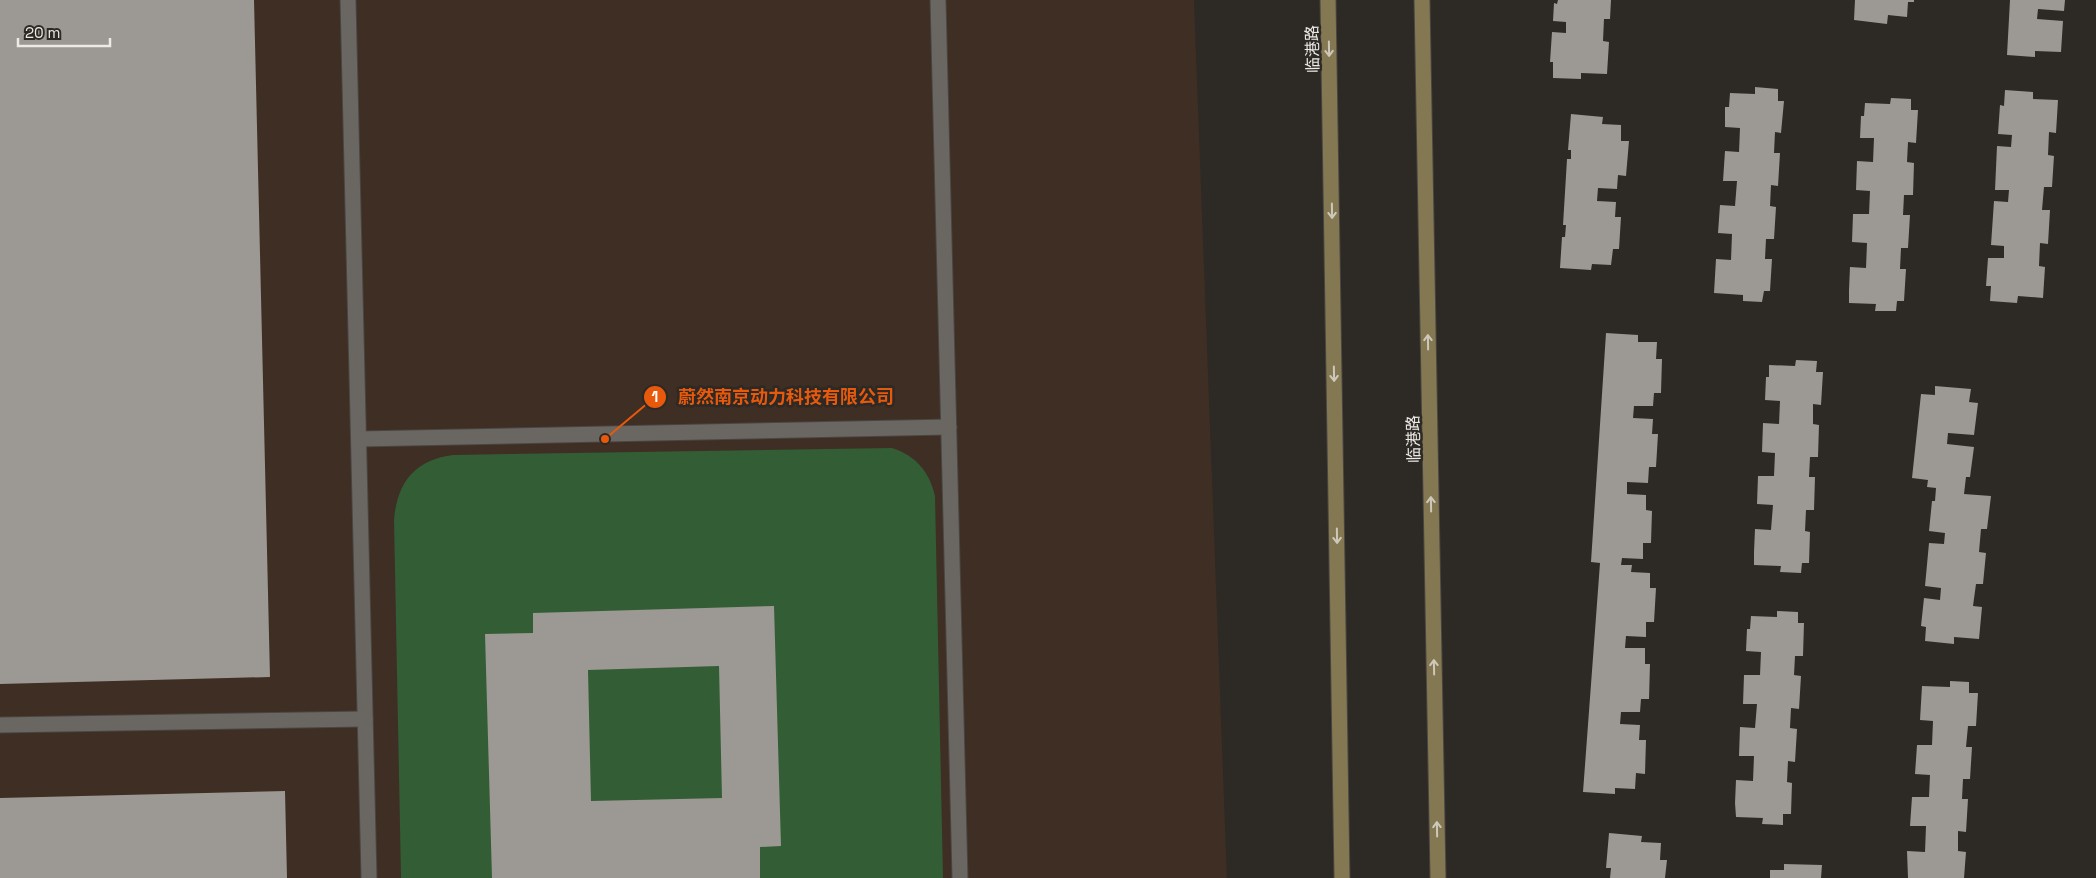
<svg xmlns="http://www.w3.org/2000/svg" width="2096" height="878" viewBox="0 0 2096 878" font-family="'Space Grotesk','Noto Sans SC',sans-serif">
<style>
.industrial{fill:#3e2e23}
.green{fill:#335d34}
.building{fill:#9c9893;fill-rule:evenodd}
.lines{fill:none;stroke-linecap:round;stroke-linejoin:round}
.lane-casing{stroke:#494642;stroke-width:17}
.secondary-casing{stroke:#494642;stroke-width:17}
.lane{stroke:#6a6661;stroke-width:15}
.secondary{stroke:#847852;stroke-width:15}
.oneway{stroke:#cdc8ba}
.labels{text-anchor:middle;stroke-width:5;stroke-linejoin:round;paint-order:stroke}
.street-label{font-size:16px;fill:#eceae7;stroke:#2d2925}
.leader{fill:none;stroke:#e8590c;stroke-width:2}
.callout-dot{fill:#e8590c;stroke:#2d2925;stroke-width:2}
.mark-label{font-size:15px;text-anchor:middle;font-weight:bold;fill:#fff}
.callout-label{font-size:18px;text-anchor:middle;font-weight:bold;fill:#e8590c;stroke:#2d2925;stroke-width:5;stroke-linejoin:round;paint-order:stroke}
</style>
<rect width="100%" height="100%" fill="#2d2925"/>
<polygon class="industrial" points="0,0 1194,0 1227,878 0,878"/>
<path class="green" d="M892,448c24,8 37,23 43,48l8,382h-542l-7,-358c3,-38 21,-60 59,-65z"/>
<g class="building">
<polygon points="0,0 254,0 270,677 0,684"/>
<polygon points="1558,0 1611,0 1610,19 1604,19 1603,41 1609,42 1607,74 1581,73 1581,79 1553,78 1553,62 1550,62 1552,32 1566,33 1566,22 1553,21 1554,3 1557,4"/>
<polygon points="1855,0 1914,0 1914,2 1908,2 1907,17 1888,15 1887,24 1854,20"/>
<polygon points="2010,0 2065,0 2064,11 2038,9 2037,19 2063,21 2061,52 2035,51 2035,57 2007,55"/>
<polygon points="1755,87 1778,89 1778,101 1784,101 1781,133 1775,132 1774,153 1780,153 1778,186 1771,185 1770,206 1776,207 1774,239 1766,239 1765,259 1772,259 1770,291 1764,291 1762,302 1743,301 1743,295 1714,293 1716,259 1731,260 1732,234 1718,233 1720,205 1735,206 1737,181 1723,181 1725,151 1739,152 1740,128 1725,127 1725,107 1729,107 1730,93 1755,94"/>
<polygon points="2005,90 2033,92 2033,99 2058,100 2056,133 2049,132 2048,155 2054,156 2052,187 2044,187 2042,210 2050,210 2048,244 2040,243 2039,266 2045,267 2043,298 2018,296 2017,303 1990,301 1991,286 1986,286 1988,258 2004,258 2004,246 1991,245 1994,201 2008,202 2009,190 1995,190 1997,146 2011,147 2012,135 1998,134 2000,105 2004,106"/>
<polygon points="1891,98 1911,99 1911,110 1918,110 1916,143 1908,142 1907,162 1914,163 1913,195 1904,195 1903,215 1910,215 1908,248 1901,248 1900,269 1906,269 1904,301 1897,301 1896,311 1875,311 1876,304 1849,303 1849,290 1850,267 1866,268 1867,243 1852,242 1853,214 1869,214 1870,191 1856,190 1857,161 1873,162 1874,138 1860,138 1861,116 1864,116 1865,103 1890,104"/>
<polygon points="1571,114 1603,117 1602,124 1621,125 1621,141 1629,141 1626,176 1618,175 1617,189 1598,188 1597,201 1616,202 1615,217 1621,217 1619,249 1613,249 1611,265 1592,264 1591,270 1560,268 1562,237 1565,237 1566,225 1563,225 1567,159 1571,159 1571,150 1568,150"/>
<polygon points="1606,333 1638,335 1638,342 1657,342 1656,359 1662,359 1661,393 1654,393 1653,406 1634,406 1633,418 1653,419 1652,434 1658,434 1656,467 1649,467 1648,483 1627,482 1627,494 1646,495 1646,510 1652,511 1651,543 1643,543 1643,559 1622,558 1621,565 1632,565 1631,572 1650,573 1650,588 1656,588 1654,622 1646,622 1646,637 1626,636 1625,648 1645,648 1645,664 1650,664 1649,699 1641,699 1640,712 1621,712 1620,724 1640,725 1639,740 1646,740 1645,774 1636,773 1635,789 1615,788 1615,794 1583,792 1600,563 1591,562"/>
<polygon points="1796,360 1817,361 1816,372 1823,372 1821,405 1813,404 1813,424 1819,425 1818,457 1810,457 1809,477 1815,477 1814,510 1806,510 1805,531 1810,532 1809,563 1802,563 1801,573 1780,572 1781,566 1754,565 1754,552 1755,529 1771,530 1773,505 1757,504 1758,476 1774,476 1775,453 1762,452 1763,423 1779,424 1780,401 1765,400 1766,377 1769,377 1769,365 1795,366"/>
<polygon points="1935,386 1971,389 1969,402 1978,403 1974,435 1948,433 1947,444 1974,447 1970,477 1966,477 1964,494 1991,496 1987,529 1981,529 1979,552 1986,553 1983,584 1976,584 1973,606 1982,607 1979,639 1954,637 1954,644 1925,641 1926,627 1921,626 1924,598 1940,600 1941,588 1925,586 1929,543 1944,544 1945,533 1929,531 1932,501 1935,501 1936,488 1927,487 1928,480 1912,478 1921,394 1935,395"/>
<path d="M774,606l7,240 -21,1v31h-268l-7,-244 48,-1v-20zM719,666l3,132 -131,3 -3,-131z"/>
<polygon points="1777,611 1798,612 1798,623 1804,623 1803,656 1795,656 1794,675 1801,676 1799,709 1791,708 1790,728 1797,729 1795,762 1788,761 1787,782 1792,783 1791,814 1783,814 1783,825 1762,824 1763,818 1736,817 1735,803 1736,780 1753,781 1754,756 1739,756 1740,727 1755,728 1757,704 1743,704 1744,675 1760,675 1761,652 1746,651 1747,629 1750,629 1751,616 1777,617"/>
<polygon points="1950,681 1969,682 1969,693 1978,693 1976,726 1968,726 1966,747 1972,747 1970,779 1963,779 1962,799 1968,799 1966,832 1958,831 1958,851 1966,852 1964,878 1908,878 1907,851 1925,852 1926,826 1910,826 1912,797 1929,797 1930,775 1915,774 1917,745 1932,745 1933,721 1920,720 1922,686 1950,687"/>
<polygon points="285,791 287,878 0,878 0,798"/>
<polygon points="1609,833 1642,836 1641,842 1661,843 1660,860 1667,860 1665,878 1610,878 1611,868 1606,868"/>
<polygon points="1784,864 1822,865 1821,878 1770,878 1770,870 1784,870"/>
</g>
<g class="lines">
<g class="lane-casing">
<g id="lane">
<polyline points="348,0 369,878"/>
<polyline points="938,0 960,878"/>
<polyline points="359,439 949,427"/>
<polyline points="0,725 365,719"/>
</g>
</g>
<g class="secondary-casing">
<g id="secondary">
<polyline points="1328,0 1342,878"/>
<polyline points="1422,0 1438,878"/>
</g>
</g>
<use href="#lane" class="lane"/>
<use href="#secondary" class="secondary"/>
</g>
<defs><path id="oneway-shaft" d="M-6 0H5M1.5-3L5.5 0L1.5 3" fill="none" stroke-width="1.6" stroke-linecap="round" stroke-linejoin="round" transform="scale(1.25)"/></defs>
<g class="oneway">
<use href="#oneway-shaft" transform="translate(1329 49) rotate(89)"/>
<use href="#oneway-shaft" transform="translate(1332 211) rotate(89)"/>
<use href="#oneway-shaft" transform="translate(1428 342) rotate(-91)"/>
<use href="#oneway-shaft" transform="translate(1334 374) rotate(89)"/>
<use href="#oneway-shaft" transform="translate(1431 504) rotate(-91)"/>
<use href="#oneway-shaft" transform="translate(1337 536) rotate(89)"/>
<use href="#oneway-shaft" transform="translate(1434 667) rotate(-91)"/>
<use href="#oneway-shaft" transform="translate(1437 829) rotate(-91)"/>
</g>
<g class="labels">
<g class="street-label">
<text transform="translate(1312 49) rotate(-91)" y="6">临港路</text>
<text transform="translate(1413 439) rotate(-91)" y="6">临港路</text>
</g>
</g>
<path class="leader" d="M605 439L655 397"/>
<g class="callout-dot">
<circle cx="605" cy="439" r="5"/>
<circle cx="655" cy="397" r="12"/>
</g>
<g class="mark-label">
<text x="655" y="402">1</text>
</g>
<g class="callout-label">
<text x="786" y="403">蔚然南京动力科技有限公司</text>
</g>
<path d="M18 38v8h92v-8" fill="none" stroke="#eceae7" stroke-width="2.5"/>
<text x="25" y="38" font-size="15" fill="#eceae7" stroke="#2d2925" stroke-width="4" paint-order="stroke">20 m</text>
</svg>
